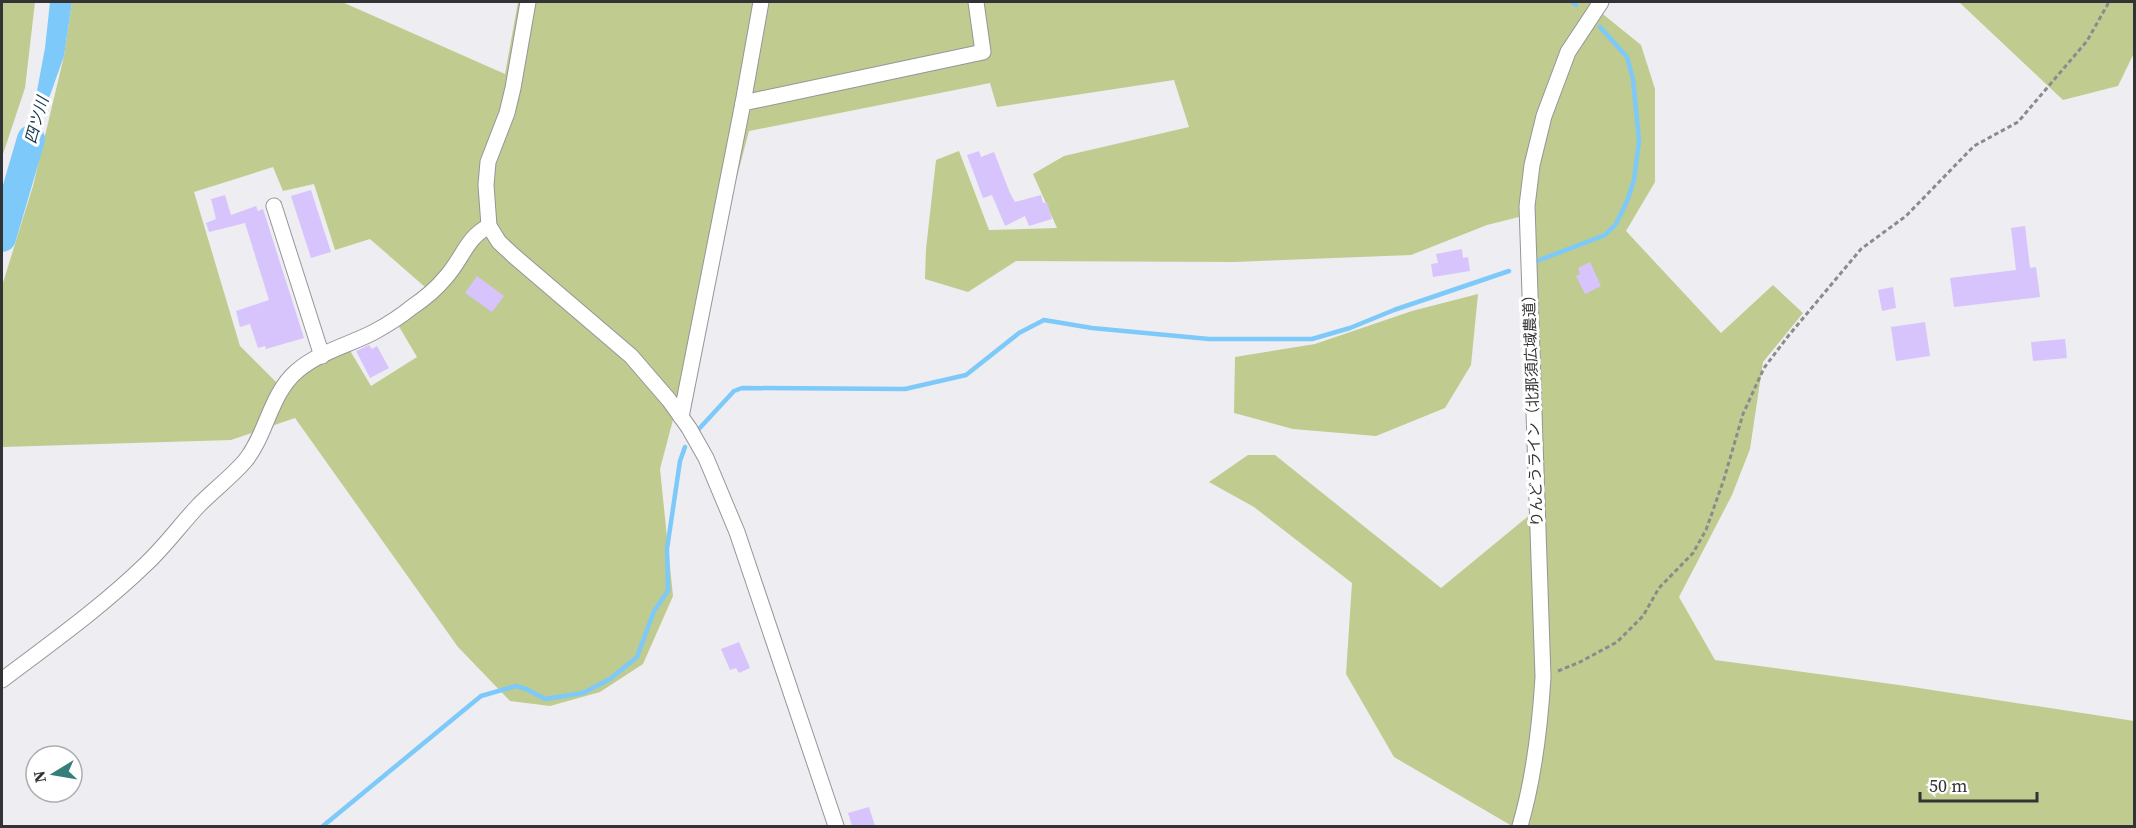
<svg xmlns="http://www.w3.org/2000/svg" width="2136" height="828" viewBox="0 0 2136 828" font-family="'Source Serif 4','Noto Sans JP',serif">
<style>
.green{fill:#c0cb8f;fill-rule:evenodd}
.water{fill:#7dc9f9}
.lines{fill:none;stroke-linecap:round;stroke-linejoin:round}
.stream{stroke:#7dc9f9;stroke-width:4.5}
.river{stroke:#7dc9f9;stroke-width:28}
.building{fill:#d8c4fd}
.minor-casing{stroke:#969598;stroke-width:17}
.path{stroke:#8b8a8d;stroke-width:3;stroke-dasharray:4.5 3;stroke-linecap:butt}
.minor{stroke:#fff;stroke-width:15}
.labels{text-anchor:middle;stroke-width:6;stroke-linejoin:round;paint-order:stroke}
.street-label{font-size:15px;fill:#333234;stroke:#fff}
.water-label{font-size:16px;font-style:italic;fill:#18394d;stroke:#fff}
</style>
<rect width="100%" height="100%" fill="#eeedf1"/>
<g class="green">
<polygon points="2,2 35,2 25,88 2,157"/>
<path d="M72,2h270l163,72 13,-72h1070l53,43 14,44v93l-29,49 95,102 52,-48 30,28 -40,49 -13,87 -18,46 -53,102 36,63 191,26 228,35v105h-622l-118,-69 -48,-83 6,-91 -98,-76 -45,-25 39,-27h27l166,133 102,-84 -24,-287 -32,8 -76,30 -177,7 -218,-1 -48,31 -43,-13 1,-30 10,-89 23,-9 30,79 68,-2 -24,-54 31,-18 125,-29 -15,-47 -177,27 -7,-24 -241,48 -89,338 13,127 -30,68 -43,28 -50,14 -40,-5 -52,-54 -163,-229 -64,22 -229,7v-161l31,-100 31,-130zM273,167l10,24 31,-7 21,66 35,-11 55,48 -34,26 26,44 -46,29 -29,-49 -30,15 -34,32 -38,-38 -46,-154z"/>
<polygon points="1959,2 2134,2 2134,53 2118,86 2063,100"/>
<polygon points="1478,294 1471,365 1445,408 1376,436 1293,429 1234,413 1235,357 1315,344 1412,311"/>
</g>
<polygon class="water" points="50,2 72,2 64,56 21,177 45,48"/>
<g class="lines">
<g class="stream">
<polyline points="1572,2 1576,5"/>
<polyline points="1532,263 1605,235 1616,224 1627,201 1634,180 1639,141 1633,79 1627,57 1600,27"/>
<polyline points="697,431 734,391 742,388 905,389 966,375 1019,333 1044,320 1092,328 1209,339 1312,339 1350,328 1394,310 1509,271"/>
<polyline points="323,826 481,696 516,686 526,689 545,699 583,693 610,679 637,657 654,611 668,591 667,549 680,461 685,447"/>
</g>
<polyline class="river" points="2,238 31,139"/>
</g>
<g class="building">
<polygon points="979,151 981,157 994,152 1010,193 1015,202 1041,195 1043,203 1047,202 1052,219 1029,226 1025,216 1005,226 992,195 983,198 967,155"/>
<polygon points="311,190 331,252 311,258 291,196"/>
<polygon points="225,195 231,215 256,206 258,211 263,209 304,338 266,349 265,346 258,348 250,324 240,327 236,311 269,300 245,223 209,232 206,223 216,219 211,199"/>
<polygon points="2025,226 2030,268 2036,267 2040,297 1954,307 1950,278 2016,270 2011,228"/>
<polygon points="1462,249 1463,258 1468,257 1470,271 1433,277 1431,264 1438,263 1436,254"/>
<polygon points="1590,262 1601,286 1585,294 1576,276 1580,274 1578,268"/>
<polygon points="477,276 504,296 492,312 465,293"/>
<polygon points="1893,287 1896,308 1882,311 1878,290"/>
<polygon points="1925,322 1930,356 1896,361 1891,327"/>
<polygon points="2065,339 2067,358 2033,361 2031,342"/>
<polygon points="369,345 372,349 377,346 389,368 370,378 356,351"/>
<polygon points="739,642 750,668 739,673 736,668 730,670 721,649"/>
<polygon points="869,807 875,826 852,826 848,813"/>
</g>
<g class="lines">
<g class="minor-casing">
<g id="minor">
<polyline points="528,2 513,88 507,113 488,162 486,185 489,226 499,242 514,256 631,356 669,400 689,428 706,458 737,532 836,826"/>
<polyline points="743,103 983,52 976,2"/>
<polyline points="274,206 322,356"/>
<polyline points="681,417 743,103 761,2"/>
<path d="M2,680c49,-37 101,-74 145,-117 19,-18 34,-39 52,-58 15,-15 32,-28 46,-44 22,-27 25,-67 52,-90 22,-19 52,-26 77,-39 13,-7 27,-16 38,-25 12,-8 25,-19 34,-30 17,-19 20,-39 43,-51"/>
<path d="M1520,826c14,-48 20,-99 23,-149l-16,-471 5,-41 12,-49 24,-64 33,-50"/>
</g>
</g>
<polyline class="path" points="1558,671 1580,662 1617,642 1643,616 1659,588 1693,553 1706,530 1724,479 1743,414 1764,368 1789,335 1861,249 1906,216 1974,146 2018,122 2087,41 2109,2"/>
<use href="#minor" class="minor"/>
</g>
<g class="labels">
<g class="street-label">
<text transform="translate(1533 407) rotate(-92)" y="5">りんどうライン（北那須広域農道）</text>
</g>
<g class="water-label">
<text transform="translate(36 120) rotate(-74)" y="6">四ツ川</text>
</g>
</g>
<rect width="2136" height="828" fill="none" stroke="#333234" stroke-width="6"/>
<g transform="translate(54 774) rotate(259)"><circle r="28" fill="#ffffff" stroke="#adadae" stroke-width="1.5"/>
<path d="M0-4.5L10 22L0 15L-10 22Z" fill="#367e7b"/>
<text y="-9" font-size="16" font-weight="bold" text-anchor="middle" fill="#333234">N</text>
</g>
<path d="M1920 792v9h117v-9" fill="none" stroke="#333234" stroke-width="3"/>
<text x="1929" y="792" font-size="18" fill="#333234" stroke="#ffffff" stroke-width="4.5" paint-order="stroke">50 m</text>
</svg>
